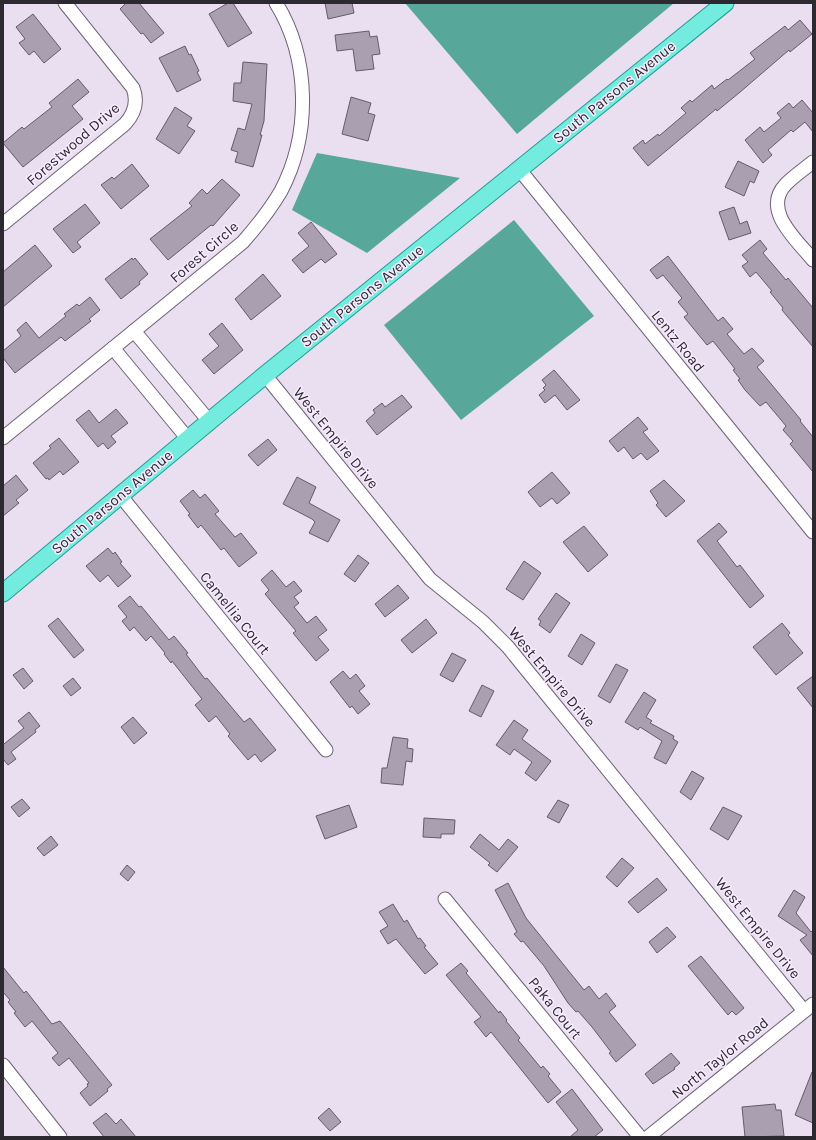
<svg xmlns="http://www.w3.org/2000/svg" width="816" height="1140" viewBox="0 0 816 1140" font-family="Karla,sans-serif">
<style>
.water{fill:#57a79a}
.building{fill:#aa9fb1;stroke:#645b6b}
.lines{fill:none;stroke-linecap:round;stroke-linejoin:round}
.minor-casing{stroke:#6d6373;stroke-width:15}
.major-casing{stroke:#1f9f93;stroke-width:19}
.minor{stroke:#fff;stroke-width:13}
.major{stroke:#74ebdf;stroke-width:17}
.labels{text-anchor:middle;stroke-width:3;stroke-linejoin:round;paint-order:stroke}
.street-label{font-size:15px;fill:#2d2930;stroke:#f7ecfe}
</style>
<rect width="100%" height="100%" fill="#eadef1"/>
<g class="water">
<polygon points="405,3 674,3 517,134"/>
<polygon points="317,153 460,178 367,253 292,210"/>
<polygon points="514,220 594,316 461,420 384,325"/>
</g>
<g class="building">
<polygon points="126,3 139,3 164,33 151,43 143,33 141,34 120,9"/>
<polygon points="228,3 233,3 252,33 228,47 209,14"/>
<polygon points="325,3 352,3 354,13 328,19"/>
<polygon points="33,14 61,49 44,63 34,51 29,55 19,43 25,39 16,27"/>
<polygon points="800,20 812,34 790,52 789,50 739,93 717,111 716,109 648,166 633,148 643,140 645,144 658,134 659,136 686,113 681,108 690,100 692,102 712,85 714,89 727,79 728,80 755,59 750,53 785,26 788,30"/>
<polygon points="369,31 370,37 377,36 380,54 372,55 374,69 356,71 353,49 337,51 335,35"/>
<polygon points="185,46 189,55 191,54 199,71 197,72 201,80 177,92 159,58"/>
<polygon points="243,62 267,64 264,121 260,135 262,135 253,167 235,162 238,152 231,150 238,128 245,130 252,104 233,101 234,83 241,83"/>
<polygon points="78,79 89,92 72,106 83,119 23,167 3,143 22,127 24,129 52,107 49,103"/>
<polygon points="351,97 371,103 368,113 375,115 368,141 342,134"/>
<polygon points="802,100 813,113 813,132 805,122 793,132 791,130 768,150 772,155 763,163 745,140 760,127 764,132 781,118 777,113 789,103 793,108"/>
<polygon points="175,107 192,118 187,126 195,131 179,154 156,139"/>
<polygon points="738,161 759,171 754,183 750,181 744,196 725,187"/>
<polygon points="132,164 149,186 121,209 101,185 112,177 114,179"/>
<polygon points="222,179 240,195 213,226 211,225 168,260 150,239 192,206 189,203 202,189 207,194"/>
<polygon points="85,204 100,223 77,242 81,247 73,253 53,229"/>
<polygon points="734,207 740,224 747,221 751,233 729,240 719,212"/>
<polygon points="311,222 337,254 325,263 321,259 303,273 292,260 309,246 298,233"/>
<polygon points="760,240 767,249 763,253 786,280 788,278 813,308 813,347 782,310 783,308 770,292 772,291 756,272 750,277 742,266 748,262 742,255"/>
<polygon points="35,245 52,266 3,307 3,272"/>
<polygon points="668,256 718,321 723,317 733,329 727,334 744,354 752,348 764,361 757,367 801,420 800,421 813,437 813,472 790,444 793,441 783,430 786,426 766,402 760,406 745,390 738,380 740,379 733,370 735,369 732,365 713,341 707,345 684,317 688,314 678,302 682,298 663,275 657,279 650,270"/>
<polygon points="132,258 133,260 135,258 148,274 139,282 140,284 121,299 105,279"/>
<polygon points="263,274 281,296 251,320 235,299"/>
<polygon points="90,297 100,310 89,319 91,321 65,341 61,337 15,373 3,358 3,351 21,336 17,330 26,322 39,338 66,316 64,314 77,304 79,306"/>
<polygon points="222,323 243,350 214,374 202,360 219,346 209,334"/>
<polygon points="554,370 580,400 567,410 555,395 545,403 539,395 545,390 543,388 546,385 542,380"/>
<polygon points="402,395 412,407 377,435 366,421 375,413 373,410 382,403 385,407"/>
<polygon points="116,409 128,423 111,436 116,442 108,449 103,443 98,447 76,420 89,410 99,423"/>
<polygon points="638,417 648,429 643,432 659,451 647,460 641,453 633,459 624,447 618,452 609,441"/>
<polygon points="59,438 79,462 63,475 60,471 49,480 48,478 46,479 33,463 51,448 49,446"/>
<polygon points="268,439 277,450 258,466 248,455"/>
<polygon points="552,472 570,493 557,504 552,498 540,507 528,492"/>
<polygon points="16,475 28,490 16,500 19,503 3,516 3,486"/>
<polygon points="297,477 316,487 309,503 340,520 328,542 309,533 315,522 312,519 283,504"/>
<polygon points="664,480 685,501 666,517 656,505 658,503 650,491"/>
<polygon points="193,490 200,498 205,494 219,511 215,514 235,537 241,533 257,553 239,567 224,548 221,550 201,525 198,528 188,515 190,514 180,501"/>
<polygon points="719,523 727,532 717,541 737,567 740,565 764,596 750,608 697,541"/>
<polygon points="584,526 608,555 588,572 563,542"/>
<polygon points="108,548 113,554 115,552 122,562 120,563 131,576 118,587 108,575 100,582 86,566"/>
<polygon points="358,555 369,563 355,582 344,574"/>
<polygon points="524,561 541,573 523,600 506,589"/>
<polygon points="272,570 286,587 294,581 302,591 294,597 299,603 294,607 307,623 316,616 327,630 318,637 329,650 316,661 293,633 296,631 265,594 269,590 261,580"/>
<polygon points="398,585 409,598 385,617 375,604"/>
<polygon points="556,593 570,603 550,633 539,625 541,621 538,619"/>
<polygon points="130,596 139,607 141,606 169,640 174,636 188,653 186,654 205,679 207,678 244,722 250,718 276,750 261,762 255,754 248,760 228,736 230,734 216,716 209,722 195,705 202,699 172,661 171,663 164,654 165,653 151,636 146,641 134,627 130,631 122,621 127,617 118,606"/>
<polygon points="58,618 84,650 74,658 48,626"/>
<polygon points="426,619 437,633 412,653 401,640"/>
<polygon points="782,623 790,633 788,635 803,653 776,675 753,647"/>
<polygon points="581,634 595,643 582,665 568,656"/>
<polygon points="452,653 466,660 453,682 440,675"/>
<polygon points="616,664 628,670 610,703 598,696"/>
<polygon points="23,668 33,681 24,689 13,675"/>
<polygon points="343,671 350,679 356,674 365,686 359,691 370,704 358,714 352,706 350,708 330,682"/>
<polygon points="813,676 813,708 797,688"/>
<polygon points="73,678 81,688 71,696 63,686"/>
<polygon points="482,685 494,691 481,717 469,711"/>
<polygon points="644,692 656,700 646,717 652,721 650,723 674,736 673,739 678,742 666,764 654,758 662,741 640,727 638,730 625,722"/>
<polygon points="29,712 40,726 35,730 36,732 11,752 16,759 8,765 3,759 3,742 4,744 24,728 18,721"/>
<polygon points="133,717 147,733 134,744 121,727"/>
<polygon points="514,720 528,730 522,739 551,761 536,781 525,773 532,762 514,749 510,755 496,745"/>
<polygon points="393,737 408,739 407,748 413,749 412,762 406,761 403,785 381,783 382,768 387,768"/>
<polygon points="692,771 704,778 691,800 680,792"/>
<polygon points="22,799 30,808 19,817 11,807"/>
<polygon points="558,800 569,805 559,823 547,817"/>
<polygon points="349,805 357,827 325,839 316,816"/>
<polygon points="723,807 742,816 728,840 710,829"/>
<polygon points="424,818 455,820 454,834 441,834 441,838 423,837"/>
<polygon points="480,834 499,850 508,839 518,847 497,872 488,865 490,863 470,847"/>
<polygon points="51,836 58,845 44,856 37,848"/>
<polygon points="622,858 634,868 617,887 606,877"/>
<polygon points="127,865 135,872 128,881 120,874"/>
<polygon points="657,878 667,890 638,913 628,902"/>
<polygon points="508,883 526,918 584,990 589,986 599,999 606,993 616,1006 609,1012 636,1045 616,1062 609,1053 611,1052 592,1027 578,1011 576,1012 568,1003 544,966 523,941 521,942 514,934 517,932 495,890"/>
<polygon points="794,890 805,897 796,913 811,932 813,930 813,956 800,940 807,935 778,916"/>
<polygon points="393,904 404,922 407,920 418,939 420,938 426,946 424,947 438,964 425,974 396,939 388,944 380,931 388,926 379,912"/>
<polygon points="667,927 676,937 657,953 649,942"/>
<polygon points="701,956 744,1008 736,1015 732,1011 728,1015 688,966"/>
<polygon points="461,963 468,971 466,973 499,1013 500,1011 507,1020 506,1021 520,1038 518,1040 541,1068 543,1066 550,1074 548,1076 561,1092 548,1103 491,1032 486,1037 474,1022 481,1017 446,975"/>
<polygon points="3,967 24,993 26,991 52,1024 60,1021 112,1085 107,1089 108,1091 90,1106 80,1093 88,1086 87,1084 89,1083 69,1058 59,1066 52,1058 58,1053 32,1021 25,1027 14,1013 16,1012 8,1002 10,1000 3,992"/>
<polygon points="671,1053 680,1063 674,1068 675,1069 653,1084 645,1074"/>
<polygon points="812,1072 813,1073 813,1123 795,1115"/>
<polygon points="572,1089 603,1130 594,1137 570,1137 578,1130 556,1102"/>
<polygon points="775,1104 776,1110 781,1110 784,1136 745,1137 742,1107"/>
<polygon points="329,1108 341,1122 330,1131 318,1118"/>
<polygon points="106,1113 116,1124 121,1119 136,1137 104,1137 93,1123"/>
</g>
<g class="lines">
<g class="minor-casing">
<g id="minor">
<path d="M813,162c-9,7 -19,14 -27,22 -25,26 11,56 27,76"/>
<polyline points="519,169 813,532"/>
<path d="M3,224l122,-100c10,-11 13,-23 8,-36l-68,-85"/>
<polyline points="134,331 209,421"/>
<polyline points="113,348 188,439"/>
<polyline points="265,375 430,579 483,622 508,647 804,1011"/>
<path d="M3,438l240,-196c14,-16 27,-32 38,-51 30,-57 29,-133 -5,-188"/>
<polyline points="120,495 326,750"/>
<polyline points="445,899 640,1137"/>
<polyline points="3,1065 60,1137"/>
<polyline points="648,1137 813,1004"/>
</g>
</g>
<g class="major-casing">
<polyline id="major" points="3,593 265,375 725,3"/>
</g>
<use href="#minor" class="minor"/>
<use href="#major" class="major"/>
</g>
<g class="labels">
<g class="street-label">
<text transform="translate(614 92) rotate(-39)" y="5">South Parsons Avenue</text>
<text transform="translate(73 144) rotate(-41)" y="5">Forestwood Drive</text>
<text transform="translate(204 252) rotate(-41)" y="5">Forest Circle</text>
<text transform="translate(362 296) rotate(-39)" y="5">South Parsons Avenue</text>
<text transform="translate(678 341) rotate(51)" y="5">Lentz Road</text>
<text transform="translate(336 438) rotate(51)" y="5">West Empire Drive</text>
<text transform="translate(112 502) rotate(-40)" y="5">South Parsons Avenue</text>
<text transform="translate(235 613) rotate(51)" y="5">Camellia Court</text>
<text transform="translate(552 677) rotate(50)" y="5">West Empire Drive</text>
<text transform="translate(758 928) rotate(51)" y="5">West Empire Drive</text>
<text transform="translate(555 1008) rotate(51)" y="5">Paka Court</text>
<text transform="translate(720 1058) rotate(-39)" y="5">North Taylor Road</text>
</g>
</g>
<rect width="816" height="1140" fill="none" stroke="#2d2930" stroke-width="8"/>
</svg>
